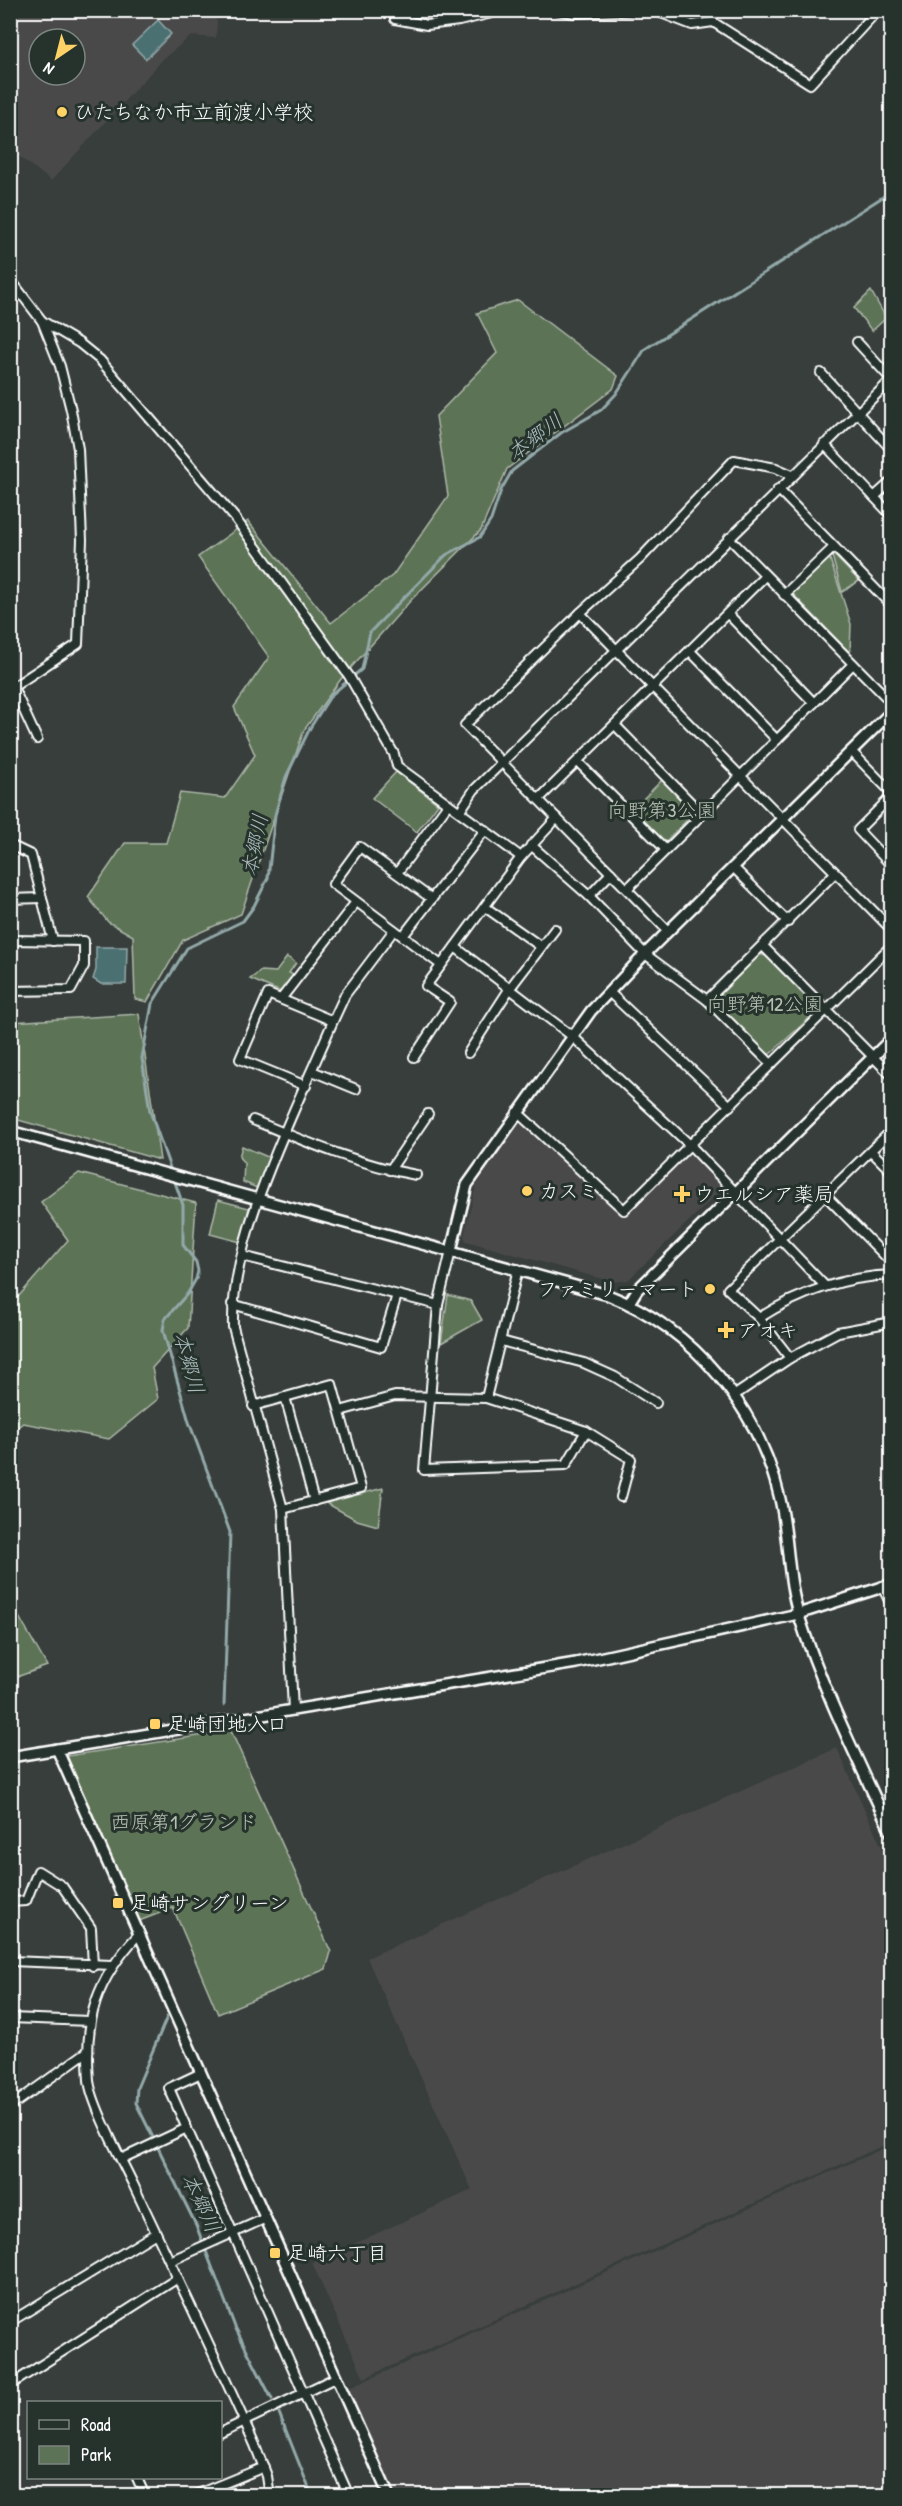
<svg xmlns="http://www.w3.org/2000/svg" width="902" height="2506" viewBox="0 0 902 2506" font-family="'Patrick Hand','Klee One',sans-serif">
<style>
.built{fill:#494a49;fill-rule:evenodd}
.green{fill:#5d7357;stroke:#aeb9ab;stroke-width:1.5}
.water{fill:#4b6f71;stroke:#93a9aa;stroke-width:1.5}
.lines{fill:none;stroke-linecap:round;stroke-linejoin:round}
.stream{stroke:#93a9aa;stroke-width:3}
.minor-casing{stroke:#fff;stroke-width:12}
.tertiary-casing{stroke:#fff;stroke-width:14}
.minor{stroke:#26332d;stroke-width:8}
.tertiary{stroke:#26332d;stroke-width:9}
.poi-dot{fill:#ffd166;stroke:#26332d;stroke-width:2}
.labels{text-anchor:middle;stroke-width:6;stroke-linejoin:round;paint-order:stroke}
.poi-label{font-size:20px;fill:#fff;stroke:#26332d;text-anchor:start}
.park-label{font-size:20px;fill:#b6c0b3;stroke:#26332d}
.water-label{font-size:21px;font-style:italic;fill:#aebebf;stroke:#26332d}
</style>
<rect width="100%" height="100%" fill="#383e3b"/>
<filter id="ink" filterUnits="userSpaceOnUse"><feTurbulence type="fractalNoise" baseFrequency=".0167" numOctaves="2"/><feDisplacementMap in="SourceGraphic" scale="12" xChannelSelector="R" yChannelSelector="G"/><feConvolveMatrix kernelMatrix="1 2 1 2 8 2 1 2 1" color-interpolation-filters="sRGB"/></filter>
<g filter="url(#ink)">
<g class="built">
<path d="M10,11h196l11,10 -1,17 -25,-2 -27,22 -113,123 -40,-31zM39,39h36v36h-36z"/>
<polygon points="525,1124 623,1217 686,1156 693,1155 720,1183 720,1191 628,1280 613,1282 466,1241 464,1236 476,1186 518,1125"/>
<polygon points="837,1748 891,1868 891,2142 364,2378 312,2263 472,2190 367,1958"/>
<polygon points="891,2145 891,2495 394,2495 347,2389"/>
</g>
<g class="green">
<polygon points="871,291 886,318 872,331 854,308"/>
<polygon points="518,300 618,376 613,389 507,469 481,530 411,600 341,679 304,730 241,914 183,940 147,1002 135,999 133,936 108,922 88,897 125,843 166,843 180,793 225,798 255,755 234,707 269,657 198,557 248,521 331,623 393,575 448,496 436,416 497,353 477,313"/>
<polygon points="831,552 859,581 842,592"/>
<polygon points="829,556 851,624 850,653 792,593"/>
<polygon points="396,772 438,804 417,832 372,798"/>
<polygon points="662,780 694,813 665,842 632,810"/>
<polygon points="759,954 766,956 815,1006 815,1013 770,1054 765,1054 716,1003 715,995"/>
<polygon points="287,957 296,963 289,973 294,975 281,992 250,979 261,971 276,972"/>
<polygon points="139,1014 160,1160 11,1118 11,1022"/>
<polygon points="242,1146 270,1158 257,1188 243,1182 244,1163 239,1157"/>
<polygon points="79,1173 196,1203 188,1328 152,1368 158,1399 109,1439 23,1423 11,1432 11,1305 68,1240 41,1202"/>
<polygon points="218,1200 249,1208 241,1242 210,1234"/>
<polygon points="448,1295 471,1301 482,1320 441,1343"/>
<polygon points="383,1488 378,1526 357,1520 326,1503"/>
<polygon points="10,1601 47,1666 11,1679 10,1679"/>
<polygon points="231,1731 331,1952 326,1969 218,2014 173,1908 139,1921 67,1756"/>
</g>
<g class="water">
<polygon points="158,20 171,34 146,59 132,45"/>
<polygon points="96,947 127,947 126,984 101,984 93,979 96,970"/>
</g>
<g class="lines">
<g class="stream">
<polyline points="224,1705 230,1532 189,1422 163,1330 165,1319 188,1293 196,1279 198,1271 196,1262 183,1245 183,1205 150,1111 142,1058 152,1004 187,948 243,921 254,906 268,878 275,815 286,777 310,728 331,695 362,669 370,632 446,555 480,537 491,520 501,490 512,471 561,433 601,410 616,394 645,349 892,191"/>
<polyline points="167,2017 137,2088 136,2103 196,2225 235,2327 272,2399"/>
<polyline points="279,2413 312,2496"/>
</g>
<g class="minor-casing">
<g id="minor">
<polyline points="399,10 395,19 427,25 459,21 504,10"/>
<polyline points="558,10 575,13 643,10"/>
<polyline points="653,10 692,25 713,22 810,84 878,10"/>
<polyline points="10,279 42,321 60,366 71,410 78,449 82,540 78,644 10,689"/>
<polyline points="42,321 79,343 100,360 235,518 349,676 394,754 397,766 521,857"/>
<polyline points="857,342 892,380"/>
<polyline points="821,373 892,450"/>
<polyline points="824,444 892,516"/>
<polyline points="778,489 892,606"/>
<polyline points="874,497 892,481"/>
<polyline points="729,538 892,703"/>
<polyline points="784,595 834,547"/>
<polyline points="580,613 892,930"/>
<polyline points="728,614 814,703"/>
<polyline points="690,651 777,740"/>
<polyline points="13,687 37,739"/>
<polyline points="615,725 702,814"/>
<polyline points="851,751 892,793"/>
<polyline points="578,762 666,850"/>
<polyline points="892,796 858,830 892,866"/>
<polyline points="539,799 765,576"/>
<polyline points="460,811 474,790 891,380"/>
<polyline points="10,845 31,855 53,941"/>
<polyline points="531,845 589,896 645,954 707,1000 771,1064"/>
<polyline points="733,867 788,922"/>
<polyline points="397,873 448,804"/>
<polyline points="627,889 853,664"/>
<polyline points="589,896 611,873"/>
<polyline points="10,899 42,898"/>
<polyline points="432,899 360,847 333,884 441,965"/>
<polyline points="485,907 540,946"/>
<polyline points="668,931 465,725 580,613 640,559 734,460 776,468 792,475"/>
<polyline points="403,936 485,830"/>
<polyline points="10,940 84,941 84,966 71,990 10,991"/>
<polyline points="455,947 572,1036 690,1145 824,1285"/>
<polyline points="764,947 892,1076"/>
<polyline points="609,992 730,1106"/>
<polyline points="281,999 356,902"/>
<polyline points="707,1000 835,873"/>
<polyline points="468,1053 510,988 555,929"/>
<polyline points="414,1057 450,1002 426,986 521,857 557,818"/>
<polyline points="312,1071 356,1089"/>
<polyline points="306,1086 240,1059 268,994 333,1021"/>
<polyline points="517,1112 624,1210 892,945"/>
<path d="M253,1120c53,22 107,45 163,55"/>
<polyline points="892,1130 728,1289 759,1318 790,1358 838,1332 892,1322"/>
<polyline points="871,1151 892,1172"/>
<polyline points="390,1170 428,1114"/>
<polyline points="825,1195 892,1263"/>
<polyline points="451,1251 438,1305 424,1470 566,1465 586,1431"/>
<polyline points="242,1256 438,1305"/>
<polyline points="232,1304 381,1347 397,1295"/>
<path d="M759,1318c41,-26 83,-41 133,-43"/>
<polyline points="501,1341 584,1363 615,1377 656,1403"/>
<polyline points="735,1395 790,1358"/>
<polyline points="285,1397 314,1501"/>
<polyline points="486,1398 518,1269"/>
<polyline points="253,1406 332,1384 361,1488 283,1509"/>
<polyline points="340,1411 395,1396 486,1398 586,1431 631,1459 621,1497"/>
<polyline points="882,1586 892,1607"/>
<path d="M293,1710l-10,-201 -50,-182c-3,-94 64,-219 100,-306l12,-26 49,-65"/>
<polyline points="10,1902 26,1901 38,1871 62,1886 91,1928 93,1966"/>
<path d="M138,1935c-42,45 -54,84 -49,145 2,23 33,81 44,104 41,87 83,173 122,261l12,31 3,20"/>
<polyline points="10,1961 112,1965"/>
<polyline points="10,2018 90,2021"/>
<polyline points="201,2073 169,2088 349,2496"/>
<polyline points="10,2107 88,2051"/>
<polyline points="121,2159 187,2128"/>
<polyline points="170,2261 266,2218"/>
<polyline points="10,2322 156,2233"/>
<polyline points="10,2385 178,2278"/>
<polyline points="220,2433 337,2377"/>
<polyline points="137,2478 145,2496"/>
<polyline points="193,2496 264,2467"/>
</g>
</g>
<g class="tertiary-casing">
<g id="tertiary">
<path d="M10,1131l598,164c87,34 151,114 172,204 9,39 7,79 19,117 24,75 60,146 93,218"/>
<polyline points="451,1251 467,1185 591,1011 645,954 892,711"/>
<polyline points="629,1303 637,1290 892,1038"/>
<polyline points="57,1749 389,2496"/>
<polyline points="10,1757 576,1663 798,1614 892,1584"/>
</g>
</g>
<use href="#minor" class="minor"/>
<use href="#tertiary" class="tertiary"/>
</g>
</g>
<g class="poi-dot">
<circle cx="62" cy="112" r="6"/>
<circle cx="527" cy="1191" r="6"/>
<path d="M679 1185h6v6h6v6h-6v6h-6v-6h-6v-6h6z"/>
<circle cx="710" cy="1289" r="6"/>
<path d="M723 1321h6v6h6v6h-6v6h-6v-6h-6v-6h6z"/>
<rect x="149" y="1718" width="12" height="12" rx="3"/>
<rect x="112" y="1897" width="12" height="12" rx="3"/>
<rect x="269" y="2247" width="12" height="12" rx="3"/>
</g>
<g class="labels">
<g class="poi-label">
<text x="74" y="119">ひたちなか市立前渡小学校</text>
<text x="539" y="1198">カスミ</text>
<text x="694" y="1201">ウエルシア薬局</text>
<text x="698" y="1296" text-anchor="end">ファミリーマート</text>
<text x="738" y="1337">アオキ</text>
<text x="167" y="1731">足崎団地入口</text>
<text x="130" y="1910">足崎サングリーン</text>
<text x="287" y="2260">足崎六丁目</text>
</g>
<g class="park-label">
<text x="662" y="817">向野第3公園</text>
<text x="765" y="1011">向野第12公園</text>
<text x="184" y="1829">西原第1グランド</text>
</g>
<g class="water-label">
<text transform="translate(535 437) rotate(-37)" y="7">本郷川</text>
<text transform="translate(255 845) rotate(-79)" y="7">本郷川</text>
<text transform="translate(189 1363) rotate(75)" y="7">本郷川</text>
<text transform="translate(201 2203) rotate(65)" y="7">本郷川</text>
</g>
</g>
<rect width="902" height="2506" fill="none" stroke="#26332d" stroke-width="36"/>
<rect x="18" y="18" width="866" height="2470" fill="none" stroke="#fff" stroke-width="2" filter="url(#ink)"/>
<rect x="27" y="2401" width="195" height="78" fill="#26332d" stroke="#7d8581" stroke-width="1.5"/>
<rect x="39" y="2420" width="30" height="9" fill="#26332d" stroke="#7d8581" stroke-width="1.5"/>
<text x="81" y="2431" font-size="18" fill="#ffffff">Road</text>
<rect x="39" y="2446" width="30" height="18" fill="#5d7357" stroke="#7d8581" stroke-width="1.5"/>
<text x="81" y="2461" font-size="18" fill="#ffffff">Park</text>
<g transform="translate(57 57) rotate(215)"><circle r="28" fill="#26332d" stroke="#7d8581" stroke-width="1.5"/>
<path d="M0-4.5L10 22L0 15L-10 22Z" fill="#ffd166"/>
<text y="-9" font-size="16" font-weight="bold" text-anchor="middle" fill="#ffffff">N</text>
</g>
</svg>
